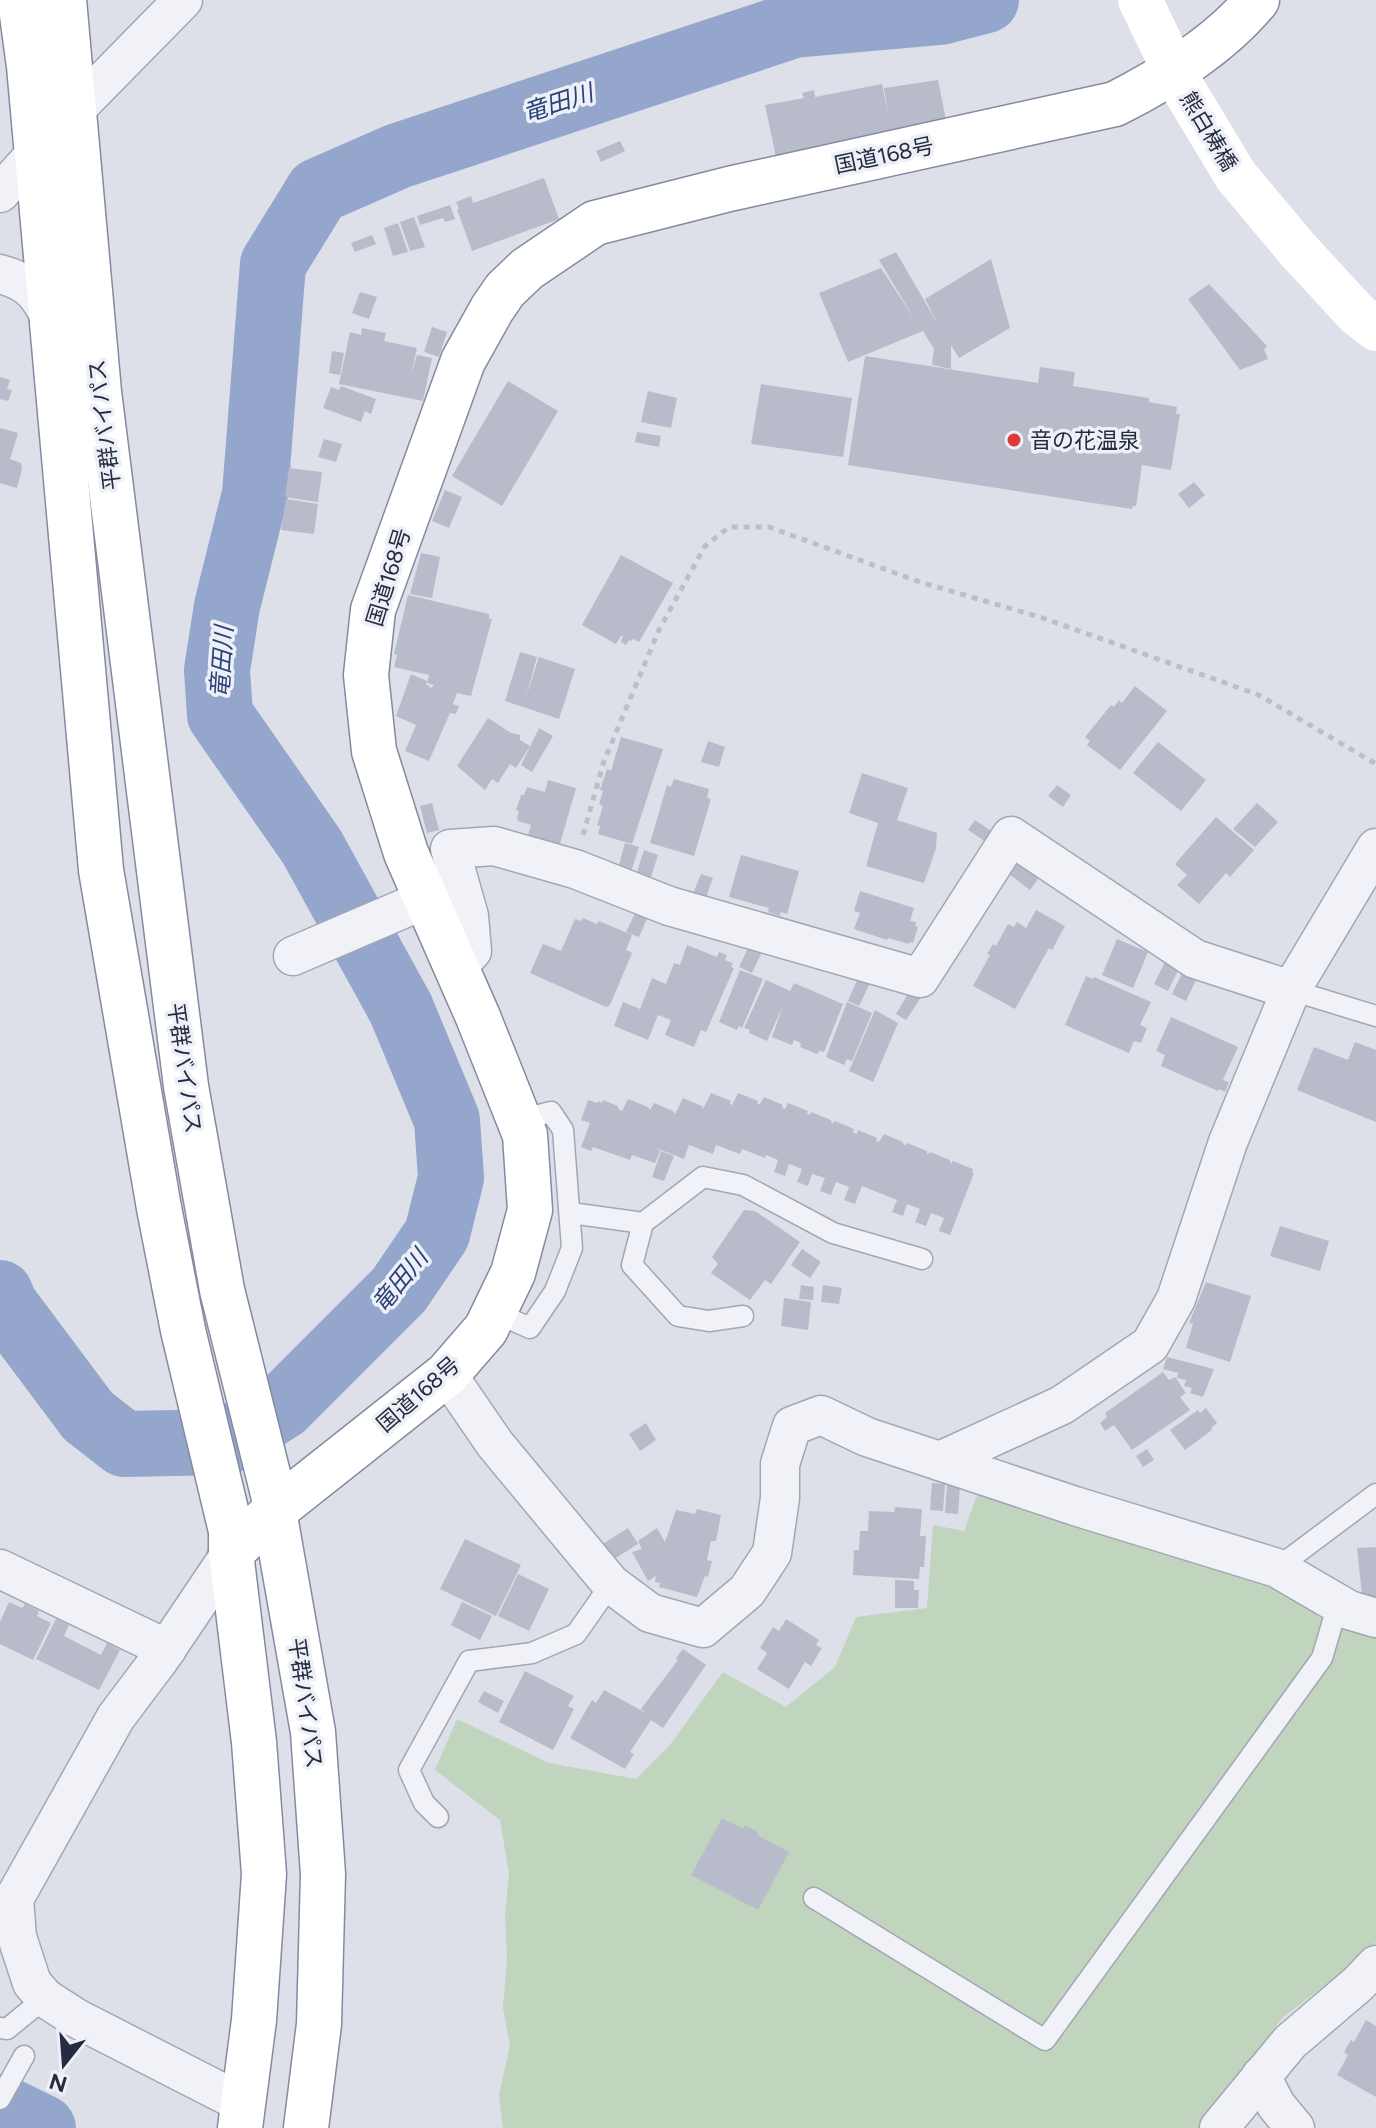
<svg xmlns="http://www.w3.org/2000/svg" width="1376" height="2128" viewBox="0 0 1376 2128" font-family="Figtree,'Noto Sans JP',sans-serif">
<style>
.green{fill:#c0d4be}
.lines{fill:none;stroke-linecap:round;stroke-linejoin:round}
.river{stroke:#95a6cd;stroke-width:66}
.building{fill:#b8bbc9}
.lane-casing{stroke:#a3a6b3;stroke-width:23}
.street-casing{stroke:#a3a6b3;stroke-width:41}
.highway-casing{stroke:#848aa1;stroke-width:47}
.path{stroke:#bcbec8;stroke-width:5;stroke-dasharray:6 6;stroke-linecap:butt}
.lane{stroke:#f1f2f7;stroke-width:20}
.street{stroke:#f1f2f7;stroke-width:38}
.secondary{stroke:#fff;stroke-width:44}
.highway{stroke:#fff;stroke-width:44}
.secondary-bridge{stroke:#fff;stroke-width:44}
.poi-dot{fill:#db3a36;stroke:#edf0f6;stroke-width:3}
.labels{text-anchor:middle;stroke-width:7;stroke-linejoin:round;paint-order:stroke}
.street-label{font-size:22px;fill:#252b41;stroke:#edf0f6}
.poi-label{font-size:22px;fill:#252b41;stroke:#edf0f6;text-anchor:start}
.water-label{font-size:24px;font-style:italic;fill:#2c4179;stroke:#edf0f6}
</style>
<rect width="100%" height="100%" fill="#dee0e9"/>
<polygon class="green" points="977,1495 1230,1567 1376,1632 1376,1941 1373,1949 1282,2018 1202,2128 503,2128 499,2095 510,2046 503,2008 507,1959 505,1914 509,1873 500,1820 435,1770 457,1719 549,1763 636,1779 669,1746 723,1672 786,1707 835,1667 856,1617 927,1608 933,1525 964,1531"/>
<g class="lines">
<g class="river">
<polyline points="0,1293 5,1305 88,1416 124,1444 226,1442 283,1406 399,1290 437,1234 451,1178 447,1120 401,1009 312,847 220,715 217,670 227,606 255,494 273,264 318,191 398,156 794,25 940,12 986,0"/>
<polyline points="0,2107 43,2128"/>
</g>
</g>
<g class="building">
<polygon points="938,80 946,120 776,157 765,105 804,98 802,93 814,90 815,97 882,84 888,114 884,88"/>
<polygon points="620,141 625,151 601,162 596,151"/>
<polygon points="544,178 559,219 472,251 457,209 459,209 456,202 471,196 473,203"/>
<polygon points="450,205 455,219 445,222 443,218 420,225 417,216"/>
<polygon points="414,217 425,247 410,251 400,222"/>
<polygon points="398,223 408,252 393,256 384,228"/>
<polygon points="372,235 376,244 355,252 351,243"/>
<polygon points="896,252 939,326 925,299 991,259 1010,328 959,358 951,345 951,369 932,365 934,349 923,331 848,362 819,293 881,268 915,320 879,260"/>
<polygon points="1209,284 1267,346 1264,349 1268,359 1240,370 1188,299"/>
<polygon points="360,292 377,297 369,319 352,313"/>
<polygon points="432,327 447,332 439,357 424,352"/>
<polygon points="362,328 386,333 384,341 417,348 411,375 417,355 432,358 423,401 339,384 350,332 361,335"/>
<polygon points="332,351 344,353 340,375 329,373"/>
<polygon points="865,356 1038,383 1040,367 1075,372 1073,386 1149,398 1149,402 1177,407 1176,414 1180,414 1171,470 1142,465 1136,506 1133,506 1132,509 848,465"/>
<polygon points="0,377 10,380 7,389 12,390 8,401 0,399"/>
<polygon points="508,381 558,411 502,506 452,476"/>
<polygon points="761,384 852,398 843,457 751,444"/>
<polygon points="341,386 376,399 371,414 365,411 361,422 323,408 331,387 339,390"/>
<polygon points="648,391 677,398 671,428 641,422"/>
<polygon points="0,428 18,433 10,459 21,463 22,469 17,488 0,483"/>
<polygon points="637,432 661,436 659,447 635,442"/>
<polygon points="324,439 342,444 336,462 318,457"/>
<polygon points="289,468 322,472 318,502 285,497"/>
<polygon points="1194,482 1205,495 1189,508 1178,494"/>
<polygon points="445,490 462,497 449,528 432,521"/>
<polygon points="286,499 318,504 314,534 281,530"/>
<polygon points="421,553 440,557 432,598 410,594"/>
<polygon points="621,555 673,583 639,642 633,639 631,641 629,640 626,645 621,642 623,636 621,636 616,644 582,625"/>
<polygon points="408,595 489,614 489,619 492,619 471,696 457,693 453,704 459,706 456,714 450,713 429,761 405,751 416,725 396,716 411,674 427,681 426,684 431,688 434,685 427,683 429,675 394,667 397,655 394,654"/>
<polygon points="520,652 537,657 526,697 539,657 575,669 559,719 505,701"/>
<polygon points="1135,686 1167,711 1120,770 1087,745 1090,741 1085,737 1111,705 1114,707 1119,700 1122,703"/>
<polygon points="488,718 511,733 520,735 520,740 530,746 516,768 510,764 498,783 492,779 485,790 457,766"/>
<polygon points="539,728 553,736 532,772 521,765"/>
<polygon points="621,737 663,749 632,844 598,834 600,826 597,825 603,806 599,804 603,791 600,790 607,769 611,771"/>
<polygon points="708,741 725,747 719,767 701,762"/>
<polygon points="1158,742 1206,780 1181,811 1133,773"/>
<polygon points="862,773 908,788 897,820 937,833 936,848 924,883 866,866 878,823 849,813"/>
<polygon points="674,779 709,789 707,798 711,799 694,856 650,843 667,785 671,787"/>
<polygon points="548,780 576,788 560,844 528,835 531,825 518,821 517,818 519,811 516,810 521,795 524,795 527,787 545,792"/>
<polygon points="1057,785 1071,795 1063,807 1048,796"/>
<polygon points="432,803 439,830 427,833 420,806"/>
<polygon points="1257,803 1278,822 1255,847 1233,829"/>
<polygon points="1216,817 1254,850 1230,877 1226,873 1199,904 1177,885 1187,875 1175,864"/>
<polygon points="975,820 996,834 989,844 968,830"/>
<polygon points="625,843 639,847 631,872 618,868"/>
<polygon points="644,850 658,855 650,880 636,875"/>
<polygon points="741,855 799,871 787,914 781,912 780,916 768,912 769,908 729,897"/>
<polygon points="1018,862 1038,879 1030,890 1009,874"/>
<polygon points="701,874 713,878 705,900 692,896"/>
<polygon points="860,891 914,908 910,921 916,922 915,926 918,927 913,943 909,942 909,944 888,938 887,940 854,929 860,913 854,911"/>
<polygon points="637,909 649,914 639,937 626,932"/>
<polygon points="1036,910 1065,926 1052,950 1049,948 1015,1009 973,986 990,955 987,954 993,944 996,946 1008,924 1014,927 1017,922 1026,928"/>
<polygon points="583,918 597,924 599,921 632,935 626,950 632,953 610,1005 606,1007 530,973 543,944 561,951 575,919 581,921"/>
<polygon points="1117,939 1148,952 1133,988 1102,975"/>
<polygon points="687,945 717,957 719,952 727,955 725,960 733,963 731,967 734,968 706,1032 701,1030 694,1047 665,1035 671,1020 658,1015 648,1040 614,1026 623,1002 640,1009 652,978 666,984 674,963 680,965"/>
<polygon points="749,946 762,952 752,973 739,967"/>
<polygon points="1166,960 1180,967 1168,991 1154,984"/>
<polygon points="1185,967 1199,974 1186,1001 1172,994"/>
<polygon points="740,970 763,979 742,1028 739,1026 737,1030 719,1022"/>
<polygon points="1086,976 1093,979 1094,977 1151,1002 1140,1025 1147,1028 1141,1043 1134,1041 1129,1053 1065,1025"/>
<polygon points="858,978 870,983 859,1006 848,1001"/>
<polygon points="766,980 790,991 794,983 843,1004 824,1052 819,1051 817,1054 800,1047 801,1043 794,1040 792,1045 772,1037 783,1006 767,1041 749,1033 750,1030 744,1028"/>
<polygon points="909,992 920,999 906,1020 896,1014"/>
<polygon points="847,1002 872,1013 852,1061 847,1059 844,1065 826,1057"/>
<polygon points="875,1010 898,1023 873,1082 849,1071"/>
<polygon points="1171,1017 1238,1047 1223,1080 1229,1082 1225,1092 1219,1089 1218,1091 1161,1066 1165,1055 1156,1051"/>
<polygon points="1355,1042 1376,1050 1376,1122 1297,1090 1314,1047 1348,1060"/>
<polygon points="711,1093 731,1101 730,1104 732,1105 738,1093 758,1101 757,1103 759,1105 764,1097 783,1105 782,1108 785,1109 788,1103 808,1111 807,1113 810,1115 811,1112 831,1120 832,1124 835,1121 854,1129 853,1132 857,1134 858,1130 877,1138 876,1141 879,1142 884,1134 903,1142 904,1146 907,1143 927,1151 927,1155 930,1152 950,1160 951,1164 953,1161 973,1169 972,1172 974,1173 950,1235 939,1231 944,1218 931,1213 926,1226 915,1222 920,1209 907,1204 903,1216 892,1212 897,1200 862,1186 855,1204 844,1200 849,1187 836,1182 831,1195 820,1191 825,1178 812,1174 808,1186 797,1182 802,1169 789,1164 785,1176 774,1172 778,1160 766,1155 765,1158 742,1149 740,1154 716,1145 713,1154 689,1145 684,1159 656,1148 660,1151 655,1163 632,1155 630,1160 593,1147 591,1151 581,1147 590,1123 581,1120 588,1100 597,1103 599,1101 602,1103 603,1100 618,1106 618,1109 622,1111 628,1099 648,1107 650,1110 654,1103 673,1111 675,1114 683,1098 702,1106 703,1109"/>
<polygon points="661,1151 674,1156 664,1181 652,1177"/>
<polygon points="744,1210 755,1211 800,1242 771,1284 765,1280 750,1300 711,1273 718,1264 712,1257"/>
<polygon points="1280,1226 1329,1241 1320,1271 1270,1256"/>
<polygon points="802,1249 821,1262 810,1278 791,1265"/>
<polygon points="1206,1282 1251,1296 1230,1362 1186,1348 1193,1324 1189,1323"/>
<polygon points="801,1285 814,1287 813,1300 799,1299"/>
<polygon points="823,1285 842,1288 839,1304 821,1302"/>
<polygon points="784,1298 811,1302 808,1330 781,1326"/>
<polygon points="1167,1357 1214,1369 1203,1397 1190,1393 1192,1388 1184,1386 1186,1380 1177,1378 1178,1373 1163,1369"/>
<polygon points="1163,1372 1169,1380 1175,1377 1186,1393 1180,1397 1190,1410 1132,1450 1114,1425 1105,1431 1100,1423 1107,1417 1105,1413"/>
<polygon points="1206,1408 1217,1423 1211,1428 1212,1430 1185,1450 1170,1430 1198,1410 1200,1413"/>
<polygon points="646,1423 656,1440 640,1451 629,1434"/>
<polygon points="1147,1449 1154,1460 1143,1467 1136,1456"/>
<polygon points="932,1483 945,1484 943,1511 930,1510"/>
<polygon points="947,1485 960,1486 958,1514 945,1513"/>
<polygon points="895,1507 922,1509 920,1536 926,1536 924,1567 920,1567 919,1579 853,1575 854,1550 859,1550 860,1531 868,1531 869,1511 894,1512"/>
<polygon points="697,1509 721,1515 716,1541 711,1541 707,1560 712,1561 708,1577 705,1576 697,1597 659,1587 660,1583 655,1582 656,1576 648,1581 632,1552 642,1549 638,1541 657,1528 665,1542 676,1510 695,1514"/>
<polygon points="628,1528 638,1544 611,1561 601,1545"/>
<polygon points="465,1539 521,1565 496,1616 440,1589"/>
<polygon points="1376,1547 1376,1603 1363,1605 1357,1548"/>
<polygon points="518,1574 549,1589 529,1631 498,1616"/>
<polygon points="895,1580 914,1581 914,1590 919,1590 918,1608 895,1608"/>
<polygon points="9,1602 22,1608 25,1604 39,1611 37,1616 51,1623 33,1660 0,1644 0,1622"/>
<polygon points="462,1602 492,1616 480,1640 451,1625"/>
<polygon points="56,1619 69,1625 64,1636 101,1655 107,1643 120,1650 99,1690 36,1659"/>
<polygon points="786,1619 819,1640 816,1645 822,1648 811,1666 805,1662 789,1689 757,1669 767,1653 760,1648 773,1627 779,1631"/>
<polygon points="683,1649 706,1665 663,1728 651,1720 630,1752 634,1754 625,1769 570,1738 592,1700 596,1703 604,1690 648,1714 641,1709 678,1660 676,1658"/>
<polygon points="525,1671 574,1696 568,1706 574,1709 553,1750 499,1722"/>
<polygon points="484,1691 504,1701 498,1713 478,1702"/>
<polygon points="722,1818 743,1829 745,1825 758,1832 757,1835 789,1852 758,1910 691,1875"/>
<polygon points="1366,2020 1376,2026 1376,2097 1337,2075 1348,2055 1344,2052 1351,2040 1354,2042"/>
</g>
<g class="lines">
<g class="lane-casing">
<g id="lane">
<polyline points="1291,990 1376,1016"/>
<polyline points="571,1213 643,1223 703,1177 743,1185 833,1233 922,1259"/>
<polyline points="643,1223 632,1265 678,1316 709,1321 743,1316"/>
<polyline points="494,1312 530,1328 555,1291 572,1248 563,1130 551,1112 519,1120"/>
<polyline points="1277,1568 1376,1494"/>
<polyline points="438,1817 424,1803 409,1770 469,1661 532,1653 576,1634 611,1584"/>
<polyline points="814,1898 1045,2040 1322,1658 1338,1604"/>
<polyline points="0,2028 7,2029 45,1998"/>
<polyline points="0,2099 24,2056"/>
</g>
</g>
<g class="street-casing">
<g id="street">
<polyline points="72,113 183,0"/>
<polyline points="0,193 37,152"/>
<path d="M0,274c30,8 39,20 52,47"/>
<polyline points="293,956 426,899"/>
<polyline points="456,968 472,951 469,916 450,849 494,846 575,869 669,906 920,978 1011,836 1195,959 1291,990 1376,848"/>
<polyline points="447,1374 495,1444 611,1584 650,1613 703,1628 747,1591 772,1553 780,1498 780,1464 792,1426 821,1415 867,1437 1075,1506 1277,1568 1349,1610 1376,1618"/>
<polyline points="940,1461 1062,1405 1150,1345 1176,1299 1228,1142 1291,990"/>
<polyline points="231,1553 159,1660 116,1717 14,1899 17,1937 32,1983 45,1998 76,2018 242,2103"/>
<polyline points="0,1569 167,1649"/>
<polyline points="1261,2076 1276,2105 1295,2128"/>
<polyline points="1219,2128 1290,2042 1358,1984 1376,1965"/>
</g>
</g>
<g class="highway-casing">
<g id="highway">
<polyline points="20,0 29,66 101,870 159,1208 183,1330 231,1531 231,1553 254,1742 264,1874 254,2020 240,2128"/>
<polyline points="64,0 99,392 186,1086 222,1290 274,1498 274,1511 313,1732 323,1874 319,2024 306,2128"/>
<path d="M231,1553l43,-42 173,-137 39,-45 27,-56 17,-63 -5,-75 -47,-118 -72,-164 -32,-102 -8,-76 7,-65 90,-249 29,-52 13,-19 22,-21 68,-46 134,-34 386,-85c51,-26 105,-59 142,-104"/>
</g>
</g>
<polyline class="path" points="583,835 604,761 659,630 705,546 729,527 769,527 920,582 1043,618 1259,695 1376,764"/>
<use href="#lane" class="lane"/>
<use href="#street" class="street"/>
<polyline class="secondary" points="1298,250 1358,315 1376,329"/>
<use href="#highway" class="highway"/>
<polyline class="secondary-bridge" points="1140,0 1180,83 1236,176 1298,250"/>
</g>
<circle class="poi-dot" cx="1014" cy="440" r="8"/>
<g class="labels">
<g class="street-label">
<text transform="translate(1209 131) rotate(59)" y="8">熊白梼橋</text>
<text transform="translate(884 155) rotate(-12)" y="8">国道168号</text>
<text transform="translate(104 425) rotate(-97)" y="8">平群バイパス</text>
<text transform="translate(388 577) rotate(-73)" y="8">国道168号</text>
<text transform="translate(185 1068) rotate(82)" y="8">平群バイパス</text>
<text transform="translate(418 1394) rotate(-41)" y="8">国道168号</text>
<text transform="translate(306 1703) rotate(82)" y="8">平群バイパス</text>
</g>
<g class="poi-label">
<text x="1030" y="448">音の花温泉</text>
</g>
<g class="water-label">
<text transform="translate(558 103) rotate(-18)" y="8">竜田川</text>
<text transform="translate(222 662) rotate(-86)" y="8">竜田川</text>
<text transform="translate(400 1281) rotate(-51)" y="8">竜田川</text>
</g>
</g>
<g transform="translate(64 2064) rotate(197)" stroke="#edf0f6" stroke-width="6" paint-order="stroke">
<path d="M0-6L14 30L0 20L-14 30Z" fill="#252b41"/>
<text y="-12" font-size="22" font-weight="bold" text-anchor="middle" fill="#252b41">N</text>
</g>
</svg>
